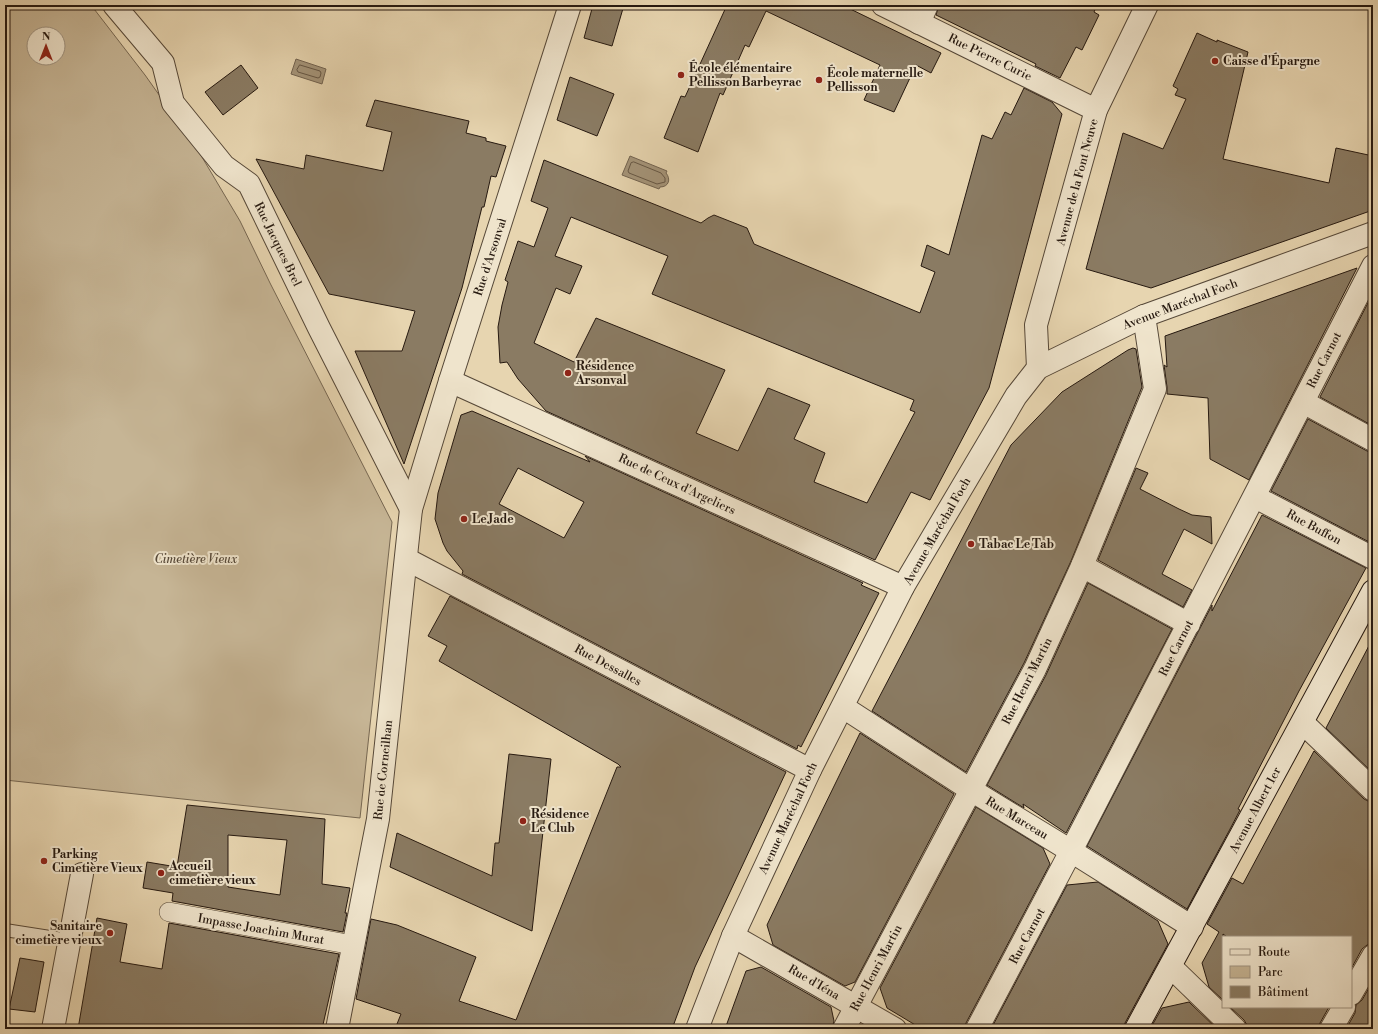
<svg xmlns="http://www.w3.org/2000/svg" width="1378" height="1034" viewBox="0 0 1378 1034" font-family="'Libre Bodoni',serif">
<style>
.green{fill:#c6b595;stroke:#766752;fill-rule:evenodd}
.water{fill:#a5957a;stroke:#726350}
.lines{fill:none;stroke-linecap:round;stroke-linejoin:round}
.shore{stroke:#665745;stroke-width:1}
.building{fill:#8a7b63;stroke:#261910;fill-rule:evenodd}
.service-casing{stroke:#564838;stroke-width:14}
.pedestrian-casing{stroke:#564838;stroke-width:20}
.minor-casing{stroke:#564838;stroke-width:24}
.tertiary-casing{stroke:#564838;stroke-width:24}
.secondary-casing{stroke:#261910;stroke-width:24}
.service{stroke:#efe4cc;stroke-width:12}
.pedestrian{stroke:#efe4cc;stroke-width:19}
.minor{stroke:#efe4cc;stroke-width:22}
.tertiary{stroke:#efe4cc;stroke-width:22}
.secondary{stroke:#efe4cc;stroke-width:22}
.poi-dot{fill:#8f2418;stroke:#efe4cc;stroke-width:1.5}
.labels{text-anchor:middle;stroke-width:4;stroke-linejoin:round;paint-order:stroke}
.street-label{font-size:12px;fill:#261910;stroke:#efe4cc}
.poi-label{font-size:12px;font-weight:bold;fill:#261910;stroke:#efe4cc;text-anchor:start}
.park-label{font-size:12px;font-style:italic;fill:#564838;stroke:#efe4cc}
</style>
<rect width="100%" height="100%" fill="#e7d5b0"/>
<filter id="stains"><feTurbulence type="fractalNoise" baseFrequency=".005" numOctaves="4"/><feColorMatrix values="0 0 0 0 .2 0 0 0 0 .09 0 0 0 0 .02 0 0 0 .5 -.17"/></filter>
<radialGradient id="worn" r=".72"><stop offset=".6" stop-color="#630" stop-opacity="0"/><stop offset="1" stop-color="#630" stop-opacity=".3"/></radialGradient>
<path class="green" d="M5,5h86l54,70 51,72 44,74 30,62 122,239 -32,296 -355,-38zM34,34h24v24h-24z"/>
<g class="water">
<polygon points="296,59 326,69 322,84 291,74"/>
<path d="M630,156l37,15 -1,2c5,6 3,14 -6,14l-1,2 -37,-14z"/>
</g>
<g class="lines">
<g class="shore">
<polygon points="300,65 320,71 321,73 320,77 318,78 298,72 297,70"/>
<polygon points="634,162 661,173 665,178 665,182 657,184 629,173 628,171 631,163"/>
</g>
</g>
<g class="building">
<polygon points="593,5 624,5 612,46 584,38"/>
<polygon points="727,5 842,5 941,53 931,73 916,65 894,112 864,100 880,65 766,11 749,47 745,45 723,95 720,93 698,152 664,138 681,96 685,97"/>
<polygon points="939,5 1097,5 1094,12 1099,15 1082,50 1076,47 1060,78 1035,66 1036,64 1030,61 936,15"/>
<polygon points="1197,33 1217,42 1217,40 1248,52 1223,159 1329,183 1336,148 1373,156 1373,210 1151,288 1086,269 1123,133 1163,149 1186,99 1175,95 1178,89 1173,86"/>
<polygon points="241,65 258,88 223,115 205,92"/>
<polygon points="570,77 614,94 597,136 557,120"/>
<path d="M1024,88l28,14 10,12 -73,274 -59,112 -19,-8 -36,68 -329,-149 -28,-32 -11,-17 -7,1 -2,-36 4,-22 6,-23 -3,-2 13,-39 16,6 14,-39 -17,-7 13,-41 157,63 7,-5 6,-3 33,13 7,16 166,69 15,-41 -14,-6 6,-21 22,10 33,-120 10,4 13,-27 6,3zM571,217l97,39 -16,38 262,106 -4,10 5,2 -48,91 -53,-21 11,-29 -31,-14 16,-34 -42,-17 -30,63 -42,-18 29,-63 -129,-52 -22,44 -40,-19 22,-55 14,6 12,-28 -27,-10z"/>
<polygon points="375,100 469,121 466,133 486,138 486,141 506,146 496,177 491,176 484,207 482,207 462,288 404,464 355,351 402,351 415,311 329,294 256,159 304,169 306,155 383,171 392,132 366,126"/>
<polygon points="1357,268 1249,480 1210,459 1208,398 1167,394 1167,387 1164,365 1167,367 1165,336"/>
<polygon points="1373,293 1373,426 1320,397"/>
<polygon points="1133,348 1136,349 1142,387 1071,561 1024,663 966,772 872,711 1011,445 1062,392 1128,350"/>
<path d="M472,411l118,51 -5,-6 278,127 -2,2 18,8 -78,154 -3,-2 -1,4 -335,-175 1,-3 -16,-20 -4,-8 -8,-24 3,-26 23,-78zM518,468l66,34 -20,36 -65,-34z"/>
<polygon points="1308,419 1367,451 1373,452 1373,544 1271,491"/>
<polygon points="1136,468 1148,473 1140,489 1179,509 1192,515 1211,517 1212,544 1184,529 1162,574 1192,590 1183,607 1098,560"/>
<polygon points="1262,515 1366,568 1299,691 1238,809 1240,810 1229,831 1187,909 1087,846 1212,605 1212,611"/>
<polygon points="1088,583 1172,629 1066,833 1023,804 1024,808 987,785 1046,675"/>
<polygon points="450,596 786,772 695,967 672,1029 395,1029 401,1014 356,999 371,919 397,925 476,957 459,1001 516,1020 617,767 621,767 618,764 439,661 447,646 428,636"/>
<polygon points="1373,638 1373,773 1326,728"/>
<polygon points="860,733 954,794 855,982 845,986 773,945 767,925 797,862"/>
<polygon points="1314,751 1364,799 1370,802 1373,802 1373,944 1367,945 1362,949 1351,969 1351,937 1227,937 1223,934 1223,1000 1209,987 1202,963 1219,932 1207,924 1232,878 1243,884"/>
<polygon points="509,754 551,759 532,931 390,867 397,833 492,876 495,843 499,843"/>
<path d="M187,805l138,14 -3,65 28,4 -5,25h2l-4,19 -171,-31 1,-8 -30,-5 4,-26 30,5zM228,835l59,5 -7,55 -52,-8z"/>
<polygon points="976,807 1043,848 1050,864 966,1023 965,1029 922,1029 887,1008 880,988"/>
<polygon points="1098,882 1158,921 1168,944 1125,1023 1124,1029 991,1029 1067,885"/>
<polygon points="97,918 127,924 120,962 162,969 169,923 339,954 322,1029 78,1029"/>
<polygon points="20,958 44,962 35,1012 9,1009"/>
<polygon points="761,967 831,1007 834,1021 832,1029 725,1029 746,971"/>
<polygon points="1373,981 1373,1029 1346,1029 1355,1013 1356,1005 1362,1000"/>
<polygon points="1189,1002 1217,1029 1150,1029 1162,1008"/>
<polygon points="1230,1007 1329,1007 1320,1023 1319,1029 1247,1029 1247,1025 1244,1020"/>
</g>
<g class="lines">
<g class="service-casing">
<polyline id="service" points="5,930 69,940"/>
</g>
<g class="pedestrian-casing">
<polyline id="pedestrian" points="169,912 353,945"/>
</g>
<g class="minor-casing">
<g id="minor">
<polyline points="114,5 163,63 173,103 224,166 249,184 319,328 411,509"/>
<polyline points="883,5 1096,110"/>
<polyline points="919,23 927,5"/>
<polyline points="450,381 903,587"/>
<polyline points="1303,402 1373,440"/>
<polyline points="1255,497 1373,558"/>
<polyline points="406,559 810,770"/>
<polyline points="1082,566 1189,624"/>
<polyline points="843,707 971,790 1071,851 1192,927"/>
<polyline points="1303,723 1373,790"/>
<polyline points="733,936 895,1029"/>
<polyline points="1171,967 1235,1029"/>
<polyline points="1351,994 1373,956"/>
<polyline points="53,1029 82,874"/>
<polyline points="337,1029 378,819 411,509 450,381 570,5"/>
<polyline points="844,1029 1035,669 1082,566 1155,389 1144,316"/>
<polyline points="977,1029 1071,851 1373,266"/>
<polyline points="1331,1029 1344,1007"/>
</g>
</g>
<g class="tertiary-casing">
<g id="tertiary">
<polyline points="1038,368 1036,325 1096,110 1147,5"/>
<polyline points="697,1029 733,936 810,770 903,587 1016,396 1038,368 1144,316 1373,233"/>
</g>
</g>
<g class="secondary-casing">
<polyline id="secondary" points="1136,1029 1373,591"/>
</g>
<use href="#service" class="service"/>
<use href="#pedestrian" class="pedestrian"/>
<use href="#minor" class="minor"/>
<use href="#tertiary" class="tertiary"/>
<use href="#secondary" class="secondary"/>
</g>
<g class="poi-dot">
<circle cx="1215" cy="61" r="4"/>
<circle cx="681" cy="75" r="4"/>
<circle cx="819" cy="80" r="4"/>
<circle cx="568" cy="373" r="4"/>
<circle cx="464" cy="519" r="4"/>
<circle cx="971" cy="544" r="4"/>
<circle cx="523" cy="821" r="4"/>
<circle cx="44" cy="861" r="4"/>
<circle cx="161" cy="873" r="4"/>
<circle cx="110" cy="933" r="4"/>
</g>
<g class="labels">
<g class="street-label">
<text transform="translate(990 57) rotate(26)" y="4">Rue Pierre Curie</text>
<text transform="translate(1077 182) rotate(-75)" y="4">Avenue de la Font Neuve</text>
<text transform="translate(278 244) rotate(64)" y="4">Rue Jacques Brel</text>
<text transform="translate(490 257) rotate(-72)" y="4">Rue d'Arsonval</text>
<text transform="translate(1180 304) rotate(-21)" y="4">Avenue Maréchal Foch</text>
<text transform="translate(1324 360) rotate(-63)" y="4">Rue Carnot</text>
<text transform="translate(677 484) rotate(25)" y="4">Rue de Ceux d'Argeliers</text>
<text transform="translate(1314 527) rotate(28)" y="4">Rue Buffon</text>
<text transform="translate(937 531) rotate(-60)" y="4">Avenue Maréchal Foch</text>
<text transform="translate(1176 648) rotate(-63)" y="4">Rue Carnot</text>
<text transform="translate(608 665) rotate(28)" y="4">Rue Dessalles</text>
<text transform="translate(1027 681) rotate(-63)" y="4">Rue Henri Martin</text>
<text transform="translate(383 770) rotate(-84)" y="4">Rue de Corneilhan</text>
<text transform="translate(1255 810) rotate(-62)" y="4">Avenue Albert 1er</text>
<text transform="translate(788 818) rotate(-65)" y="4">Avenue Maréchal Foch</text>
<text transform="translate(1017 818) rotate(31)" y="4">Rue Marceau</text>
<text transform="translate(261 929) rotate(10)" y="4">Impasse Joachim Murat</text>
<text transform="translate(1027 936) rotate(-62)" y="4">Rue Carnot</text>
<text transform="translate(876 968) rotate(-62)" y="4">Rue Henri Martin</text>
<text transform="translate(814 982) rotate(30)" y="4">Rue d'Iéna</text>
</g>
<g class="poi-label">
<text x="1223" y="65">Caisse d'Épargne</text>
<text x="689" y="72">École élémentaire<tspan x="689" dy="14">Pellisson Barbeyrac</tspan></text>
<text x="827" y="77">École maternelle<tspan x="827" dy="14">Pellisson</tspan></text>
<text x="576" y="370">Résidence<tspan x="576" dy="14">Arsonval</tspan></text>
<text x="472" y="523">Le Jade</text>
<text x="979" y="548">Tabac Le Tab</text>
<text x="531" y="818">Résidence<tspan x="531" dy="14">Le Club</tspan></text>
<text x="52" y="858">Parking<tspan x="52" dy="14">Cimetière Vieux</tspan></text>
<text x="169" y="870">Accueil<tspan x="169" dy="14">cimetière vieux</tspan></text>
<text x="102" y="930" text-anchor="end">Sanitaire<tspan x="102" dy="14">cimetière vieux</tspan></text>
</g>
<g class="park-label">
<text x="196" y="563">Cimetière Vieux</text>
</g>
</g>
<rect width="1378" height="1034" fill="none" stroke="#e7d5b0" stroke-width="20"/>
<rect x="6" y="6" width="1366" height="1022" fill="none" stroke="#261910" stroke-width="2"/>
<rect x="10" y="10" width="1358" height="1014" fill="none" stroke="#261910"/>
<rect x="1222" y="936" width="130" height="72" fill="#efe4cc" stroke="#9f9381"/>
<rect x="1230" y="949" width="20" height="6" fill="#efe4cc" stroke="#9f9381"/>
<text x="1258" y="956" font-size="12" fill="#261910">Route</text>
<rect x="1230" y="966" width="20" height="12" fill="#c6b595" stroke="#9f9381"/>
<text x="1258" y="976" font-size="12" fill="#261910">Parc</text>
<rect x="1230" y="986" width="20" height="12" fill="#8a7b63" stroke="#9f9381"/>
<text x="1258" y="996" font-size="12" fill="#261910">Bâtiment</text>
<g transform="translate(46 46)"><circle r="19" fill="#efe4cc" stroke="#9f9381"/>
<path d="M0-3L7 15L0 10L-7 15Z" fill="#8f2418"/>
<text y="-6" font-size="11" font-weight="bold" text-anchor="middle" fill="#261910">N</text>
</g>
<rect width="100%" height="100%" filter="url(#stains)"/>
<rect width="100%" height="100%" fill="url(#worn)"/>
</svg>
